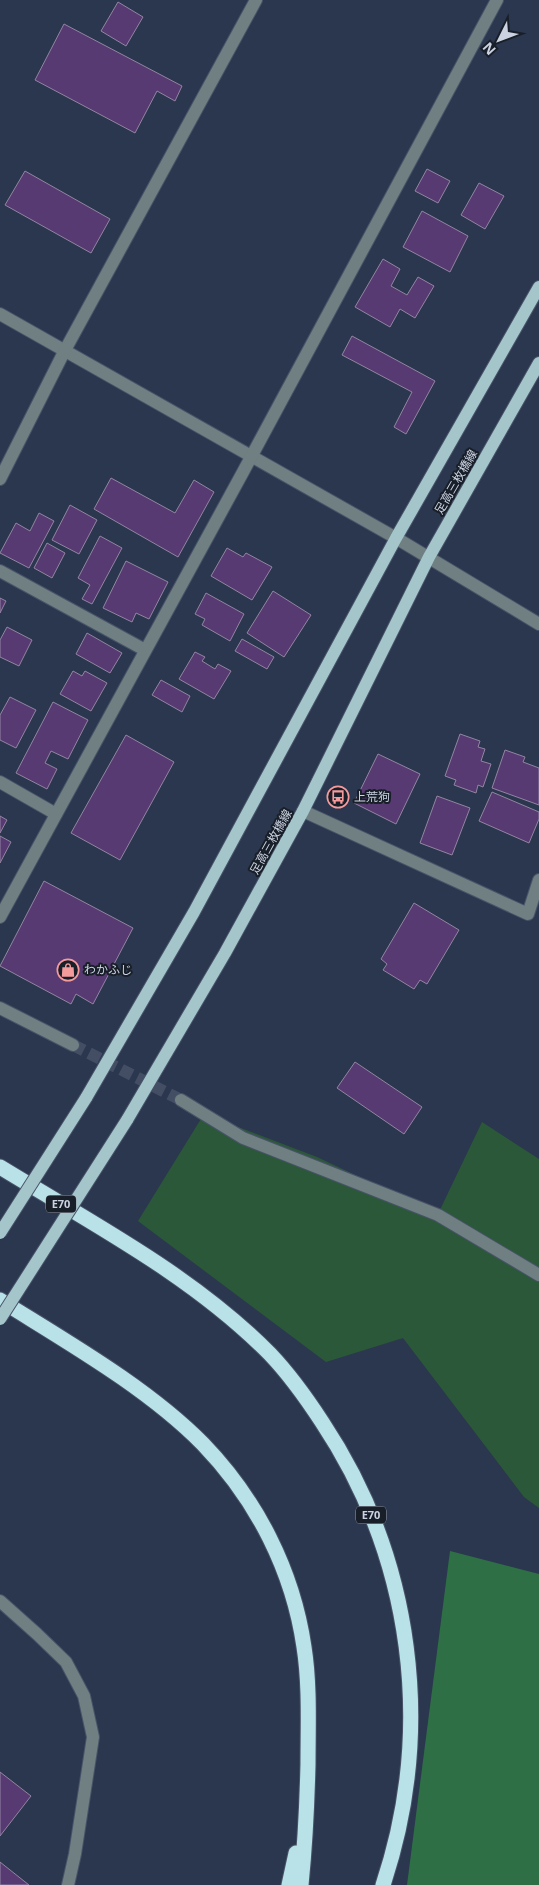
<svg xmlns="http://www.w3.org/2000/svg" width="539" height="1885" viewBox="0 0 539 1885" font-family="'Open Sans','Noto Sans JP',sans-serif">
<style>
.green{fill:#2c583a}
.forest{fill:#2f6f46}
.building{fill:#573a72;stroke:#9285a1}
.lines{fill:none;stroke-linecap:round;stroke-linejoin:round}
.minor-tunnel{stroke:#434e64;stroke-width:12;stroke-dasharray:12 6;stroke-linecap:butt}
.minor-casing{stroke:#485369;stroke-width:14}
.major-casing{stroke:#485369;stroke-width:14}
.highway-casing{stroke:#485369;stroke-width:17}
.minor{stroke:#6f7f82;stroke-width:12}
.major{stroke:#a4c6cb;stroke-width:12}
.highway{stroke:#b9e2e8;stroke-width:15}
.major-bridge-casing{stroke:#485369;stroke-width:14;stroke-linecap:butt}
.major-bridge{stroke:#a4c6cb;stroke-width:12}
.labels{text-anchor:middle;stroke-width:4;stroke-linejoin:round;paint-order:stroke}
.shield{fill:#191f29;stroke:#969daa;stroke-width:1}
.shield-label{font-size:11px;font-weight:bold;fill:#cbd3e2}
.street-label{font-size:12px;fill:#cbd3e2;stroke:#191f29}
.poi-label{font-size:12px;fill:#cbd3e2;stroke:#191f29;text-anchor:start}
</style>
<rect width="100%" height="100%" fill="#2b374e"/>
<polygon class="green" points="204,1114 317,1157 438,1214 482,1122 539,1159 539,1508 524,1497 403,1338 326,1362 138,1221"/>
<polygon class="forest" points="450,1551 539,1574 539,1885 407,1885"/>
<g class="building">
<polygon points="118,2 143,17 126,46 101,31"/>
<polygon points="64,24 182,86 175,101 157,91 135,133 35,80"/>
<polygon points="427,169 450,181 438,203 415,191"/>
<polygon points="25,171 110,219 91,253 5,205"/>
<polygon points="479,183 504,196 485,229 461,215"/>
<polygon points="422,211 468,236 450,272 403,247"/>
<polygon points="383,259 400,269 391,286 407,295 418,277 434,286 415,318 400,309 390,327 355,307"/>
<polygon points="352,336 435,381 406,434 394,427 412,392 342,355"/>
<polygon points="111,478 175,513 194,480 214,492 178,557 94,509"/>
<polygon points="70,505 97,520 79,554 52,540"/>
<polygon points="39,513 54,521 29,568 0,553 16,523 30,531"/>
<polygon points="100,536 122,548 92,604 82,599 90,585 78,578"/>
<polygon points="47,543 65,553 52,578 34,568"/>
<polygon points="227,548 243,557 246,553 272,567 252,600 211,576"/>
<polygon points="126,561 168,582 149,619 136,613 132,622 103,608"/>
<polygon points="273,591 311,615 284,657 247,633"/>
<polygon points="206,593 244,614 230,641 202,625 205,619 195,614"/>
<polygon points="0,598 6,601 0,613"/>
<polygon points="7,627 32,640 19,666 0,657 0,640"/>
<polygon points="87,633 122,653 110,673 76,654"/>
<polygon points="242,639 274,657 267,669 235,651"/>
<polygon points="195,652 205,657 202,661 215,669 218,664 231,671 214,699 179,679"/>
<polygon points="73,671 82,676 85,671 107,683 91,711 60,694"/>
<polygon points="161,680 190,696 182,712 152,695"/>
<polygon points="10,697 36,710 16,748 0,740 0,715"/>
<polygon points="53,702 88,720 68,759 51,751 45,763 57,769 47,789 16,773"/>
<polygon points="460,734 480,741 478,747 485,749 481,761 491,764 483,787 478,785 476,793 454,785 456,780 445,776"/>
<polygon points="126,735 174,762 120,860 71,833"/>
<polygon points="505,750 525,757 523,762 539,768 539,805 492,788"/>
<polygon points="378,754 420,774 396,824 354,803"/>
<polygon points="492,792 539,812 539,819 529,843 479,821"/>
<polygon points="437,796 470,808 452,855 420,843"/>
<polygon points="0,816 7,820 0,833"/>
<polygon points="0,836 11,842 0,863"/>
<polygon points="44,881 133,928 93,1004 76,994 71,1004 0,966"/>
<polygon points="414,903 459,930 427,984 420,980 414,989 383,970 387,964 381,959"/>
<polygon points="355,1062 422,1107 404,1134 337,1088"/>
<polygon points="0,1772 31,1796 0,1836"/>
<polygon points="0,1862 29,1885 0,1885"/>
</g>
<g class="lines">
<polyline class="minor-tunnel" points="73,1045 181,1100"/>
<g class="minor-casing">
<g id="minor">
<polyline points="0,314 396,538 539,624"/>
<polyline points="0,479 64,352 256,0"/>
<polyline points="0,571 145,650"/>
<polyline points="0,782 56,814"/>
<polyline points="303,811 528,914 539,880"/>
<polyline points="0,917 243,472 497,0"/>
<polyline points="0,1008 73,1045"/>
<polyline points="181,1100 243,1138 438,1215 539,1275"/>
<polyline points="0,1601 37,1634 66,1662 84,1696 93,1737 75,1854 68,1885"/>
</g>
</g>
<g class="major-casing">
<g id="major">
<polyline points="86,1098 194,912 396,538 539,287"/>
<polyline points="127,1120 225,953 303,811 429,557 539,363"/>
</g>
</g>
<g class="highway-casing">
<g id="highway">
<path d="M0,1167c93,57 193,109 270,187 20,21 37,45 52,68 91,137 113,307 61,463"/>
<path d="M0,1300c67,42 148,88 203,144 54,56 90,127 101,203 6,38 4,79 4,117 -1,41 -3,81 -7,121"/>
<polyline points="289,1885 296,1853"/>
</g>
</g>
<use href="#minor" class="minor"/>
<use href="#major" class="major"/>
<use href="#highway" class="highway"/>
<g class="major-bridge-casing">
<g id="major-bridge">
<polyline points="0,1233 86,1098"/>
<polyline points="0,1319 127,1120"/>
</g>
</g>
<use href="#major-bridge" class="major-bridge"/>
</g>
<defs>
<g id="bus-ring" transform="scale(1.125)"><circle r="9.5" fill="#191f29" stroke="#f59b9c" stroke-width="1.5"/><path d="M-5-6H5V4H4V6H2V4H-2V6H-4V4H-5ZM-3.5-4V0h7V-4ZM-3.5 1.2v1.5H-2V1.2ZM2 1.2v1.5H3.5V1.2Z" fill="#f59b9c"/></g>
<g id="shop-ring" transform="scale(1.125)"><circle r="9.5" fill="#191f29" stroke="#f59b9c" stroke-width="1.5"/><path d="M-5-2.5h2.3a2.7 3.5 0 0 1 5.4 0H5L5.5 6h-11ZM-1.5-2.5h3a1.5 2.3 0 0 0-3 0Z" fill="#f59b9c"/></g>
</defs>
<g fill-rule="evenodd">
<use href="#bus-ring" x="338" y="797"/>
<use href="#shop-ring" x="68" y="970"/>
</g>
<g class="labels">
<g class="shield">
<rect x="46" y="1195.5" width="30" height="17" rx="4"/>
<rect x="356" y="1506.5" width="30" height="17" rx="4"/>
</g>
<g class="shield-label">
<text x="61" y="1208">E70</text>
<text x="371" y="1519">E70</text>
</g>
<g class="street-label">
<text transform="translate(456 482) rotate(-60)" y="4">足高三枚橋線</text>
<text transform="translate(271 842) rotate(-61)" y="4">足高三枚橋線</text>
</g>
<g class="poi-label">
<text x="354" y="801">上荒狗</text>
<text x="84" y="974">わかふじ</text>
</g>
</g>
<g transform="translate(499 40) rotate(228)" stroke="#191f29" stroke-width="4" paint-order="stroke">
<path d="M0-4L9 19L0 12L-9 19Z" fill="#cbd3e2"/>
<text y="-8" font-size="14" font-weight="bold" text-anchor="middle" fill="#cbd3e2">N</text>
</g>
</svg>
